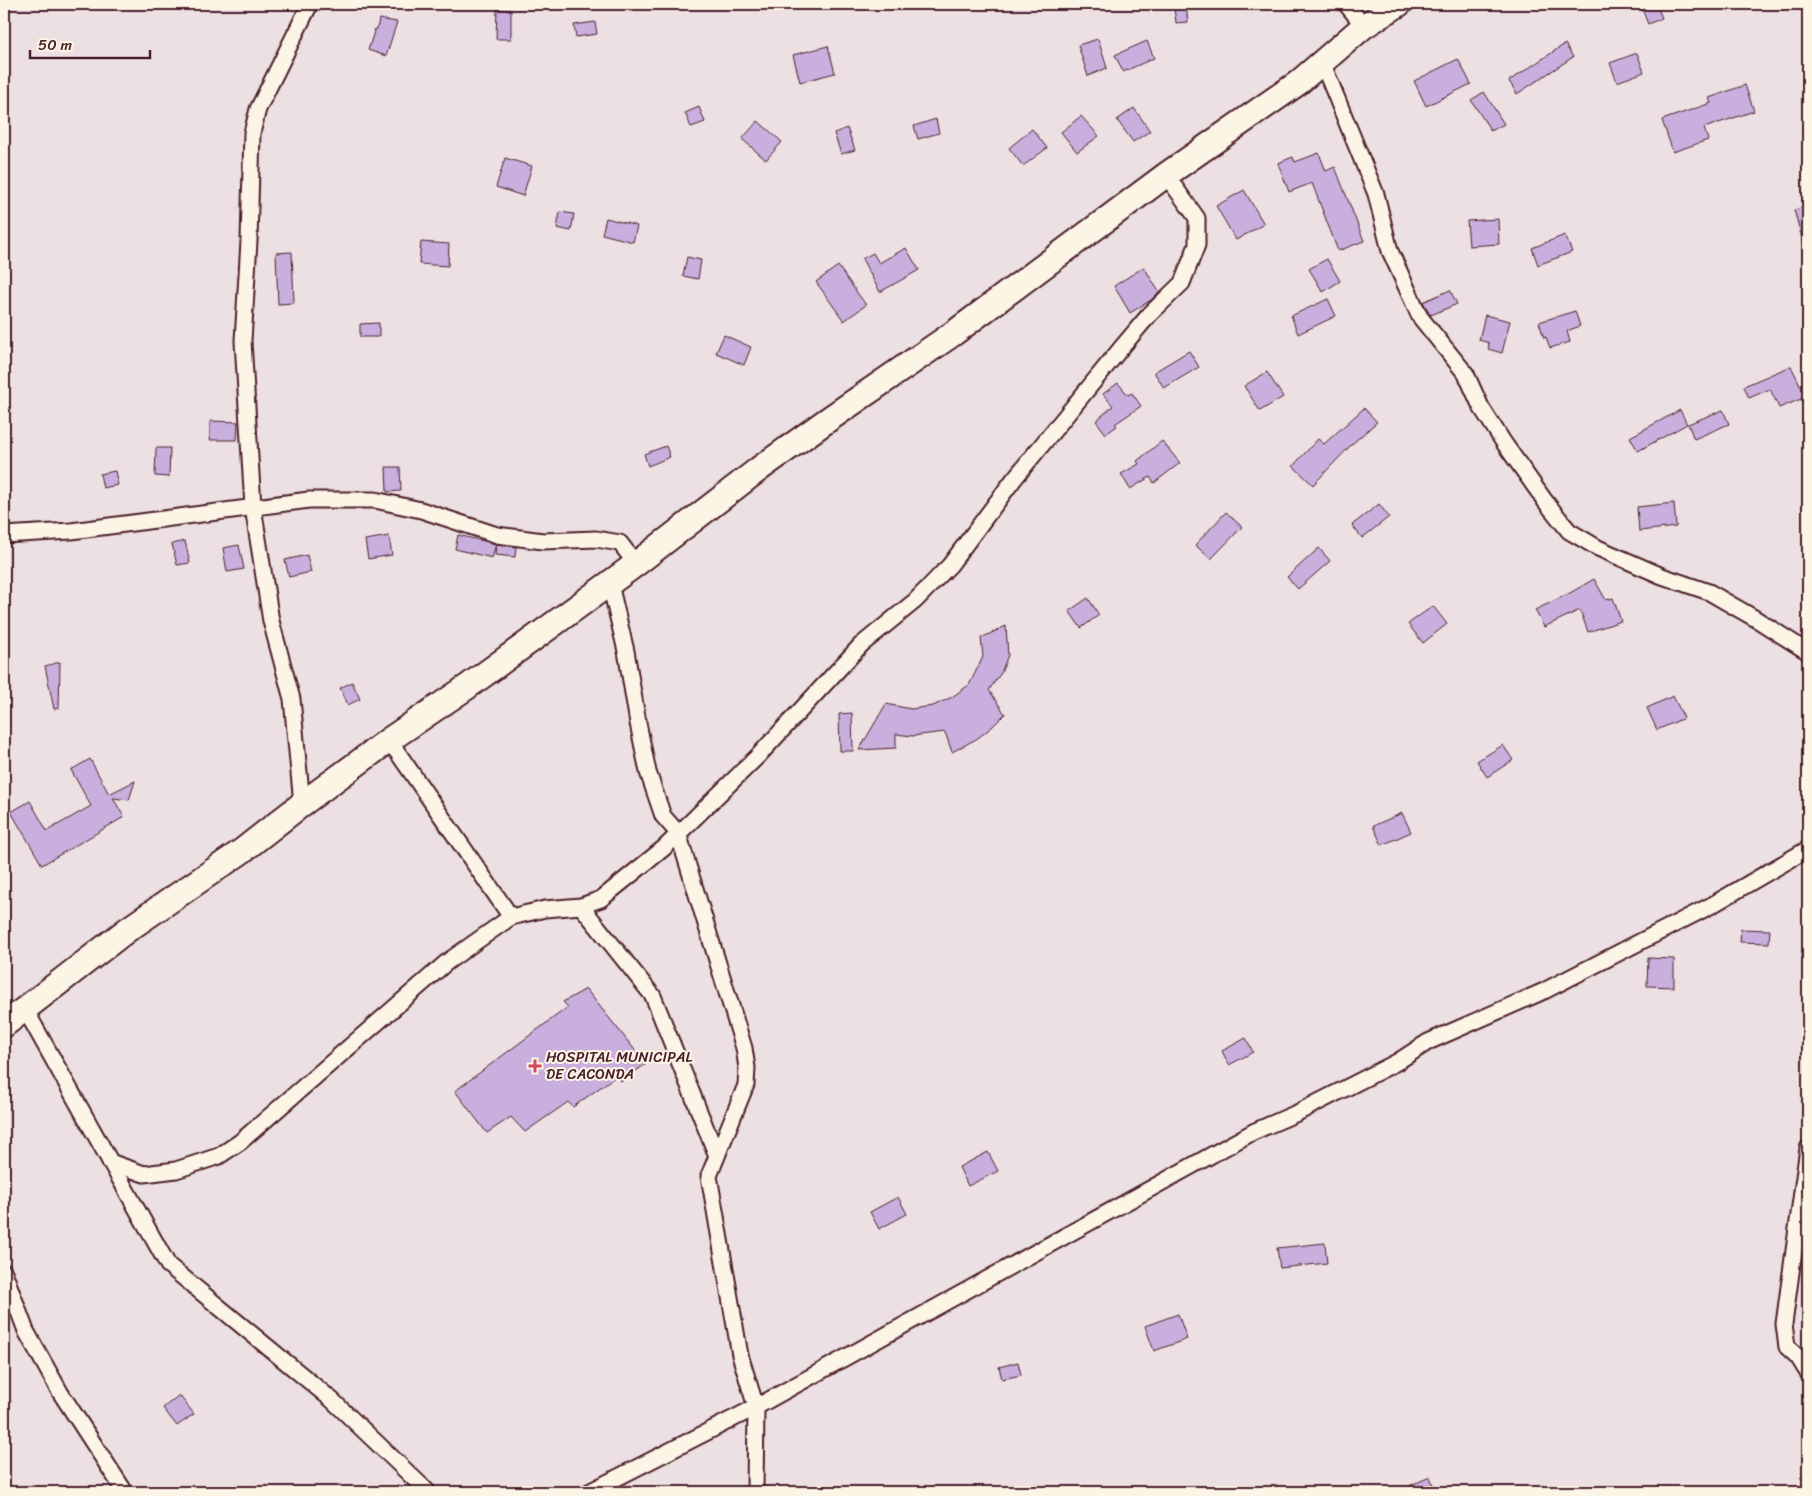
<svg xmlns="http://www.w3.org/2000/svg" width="1812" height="1496" viewBox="0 0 1812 1496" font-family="Sriracha,sans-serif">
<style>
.building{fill:#c8afdd;stroke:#4a1f2b}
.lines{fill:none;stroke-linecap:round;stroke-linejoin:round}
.street-casing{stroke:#4a1f2b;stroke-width:19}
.primary-casing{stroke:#4a1f2b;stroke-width:28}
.street{stroke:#fcf5e5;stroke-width:15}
.primary{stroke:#fcf5e5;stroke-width:24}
.poi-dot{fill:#d1495b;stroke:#fcf5e5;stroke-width:2}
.labels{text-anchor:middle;stroke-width:4;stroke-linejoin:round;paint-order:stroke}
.poi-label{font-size:15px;fill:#4a1f2b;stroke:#fcf5e5;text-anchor:start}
</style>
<rect width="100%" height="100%" fill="#ece0e3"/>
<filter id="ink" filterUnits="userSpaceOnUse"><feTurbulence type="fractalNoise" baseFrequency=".02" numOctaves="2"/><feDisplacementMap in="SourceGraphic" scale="10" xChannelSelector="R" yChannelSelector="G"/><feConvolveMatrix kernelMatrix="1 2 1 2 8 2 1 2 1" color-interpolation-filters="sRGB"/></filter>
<g filter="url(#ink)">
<g class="building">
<polygon points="1640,4 1656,4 1662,18 1648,24"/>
<polygon points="1186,6 1188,22 1176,23 1174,8"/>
<polygon points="497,9 511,10 511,39 496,39"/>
<polygon points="379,19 397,22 386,56 368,50 375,29 377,29"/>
<polygon points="595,22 597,34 576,37 574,25"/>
<polygon points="1098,39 1107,68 1088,76 1078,45"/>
<polygon points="1147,41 1154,58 1123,72 1115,55"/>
<polygon points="1565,44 1573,57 1517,94 1509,81"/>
<polygon points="828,46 835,73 800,82 793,55"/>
<polygon points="1637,53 1644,72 1617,82 1610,63"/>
<polygon points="1458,59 1471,84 1426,106 1414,81"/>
<polygon points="1745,85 1754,111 1704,128 1708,140 1673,152 1662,120 1711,103 1709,98"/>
<polygon points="1484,92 1504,124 1491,131 1471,100"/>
<polygon points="699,107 705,122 691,127 685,113"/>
<polygon points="1134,108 1150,131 1133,142 1117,120"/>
<polygon points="1081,116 1099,136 1077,152 1061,132"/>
<polygon points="936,119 939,133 918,139 914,126"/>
<polygon points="758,121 782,142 766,160 742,139"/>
<polygon points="847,128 855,150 841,154 834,133"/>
<polygon points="1032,129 1047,148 1023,166 1009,148"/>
<polygon points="1319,153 1326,171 1335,167 1364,241 1338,251 1312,183 1289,192 1278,163 1293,157 1295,162"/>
<polygon points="505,158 532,166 523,196 496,187"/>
<polygon points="1244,190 1264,224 1236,240 1216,206"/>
<polygon points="1808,206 1808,245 1804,245 1794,210"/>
<polygon points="560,212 574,214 571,231 557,228"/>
<polygon points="606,218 637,226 633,242 602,234"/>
<polygon points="1498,219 1499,244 1469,246 1467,221"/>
<polygon points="1565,235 1572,252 1538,265 1532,248"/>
<polygon points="421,242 449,244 448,266 419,264"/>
<polygon points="906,248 919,270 880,292 862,259 873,253 879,263"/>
<polygon points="292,252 294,303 278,304 276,253"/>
<polygon points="687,257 701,260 698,279 683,276"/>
<polygon points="1327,259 1340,281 1323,292 1309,269"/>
<polygon points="838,266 866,305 844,321 816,282"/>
<polygon points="1144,267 1159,292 1151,300 1130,313 1114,286"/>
<polygon points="1450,290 1457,304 1431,315 1423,302"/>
<polygon points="1328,299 1336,316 1298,334 1291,316"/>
<polygon points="1575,311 1580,326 1567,331 1570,342 1550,348 1546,337 1544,338 1539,322"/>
<polygon points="1485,315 1510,321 1502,353 1488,349 1489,343 1479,340"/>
<polygon points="379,323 379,337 360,337 360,324"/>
<polygon points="724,335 751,347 744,365 716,353"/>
<polygon points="1189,351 1199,367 1164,388 1154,372"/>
<polygon points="1791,366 1806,397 1779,408 1770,389 1749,398 1744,386"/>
<polygon points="1267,372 1283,397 1260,411 1244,386"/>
<polygon points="1118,383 1128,395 1132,393 1141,406 1115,424 1117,426 1106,434 1096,421 1113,406 1103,394"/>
<polygon points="1364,408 1377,422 1353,443 1313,485 1293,466 1318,439 1324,444"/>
<polygon points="1680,410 1687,424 1638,451 1630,437"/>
<polygon points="1723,410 1729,424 1694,439 1688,424"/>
<polygon points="210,421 238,422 237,440 210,440"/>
<polygon points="1162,441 1180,463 1154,483 1150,477 1130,489 1121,474 1139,464 1137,461"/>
<polygon points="666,446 670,457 648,466 644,454"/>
<polygon points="156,448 170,448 169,477 155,476"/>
<polygon points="386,467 400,467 401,491 387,492"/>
<polygon points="115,471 118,485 103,488 100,474"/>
<polygon points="1674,503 1676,527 1639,531 1637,507"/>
<polygon points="1379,504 1389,517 1362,538 1352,525"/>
<polygon points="1226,512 1242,527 1211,559 1195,545"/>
<polygon points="458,535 496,544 492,558 455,549"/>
<polygon points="389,536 392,555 368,559 365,540"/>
<polygon points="185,541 190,563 177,565 172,544"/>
<polygon points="496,544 516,547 515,557 495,555"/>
<polygon points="239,545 244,569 227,572 223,548"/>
<polygon points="1319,548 1330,561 1298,589 1287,577"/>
<polygon points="307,555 311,572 289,577 285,560"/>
<polygon points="1594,579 1606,600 1613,598 1621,621 1588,632 1580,610 1544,627 1535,610 1570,593"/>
<polygon points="1088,598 1099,615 1081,628 1069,611"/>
<polygon points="1433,606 1447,624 1423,643 1408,624"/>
<polygon points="1006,626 1008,655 1001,673 989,690 1005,714 993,726 978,738 952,752 945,732 912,736 896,734 896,748 859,750 886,704 911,709 933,706 952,697 969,685 983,657 981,638"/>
<polygon points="60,662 59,708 54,709 45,666"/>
<polygon points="352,682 360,699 348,705 340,688"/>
<polygon points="1673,696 1684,718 1657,730 1647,708"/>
<polygon points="852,713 853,751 840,751 839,714"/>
<polygon points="1503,745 1513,760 1487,777 1477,761"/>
<polygon points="90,759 109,794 135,781 129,800 113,798 124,817 42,865 11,812 30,801 47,831 91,806 71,770"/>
<polygon points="1402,813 1411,832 1382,845 1373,826"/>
<polygon points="1741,929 1770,930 1769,943 1740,942"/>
<polygon points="1648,958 1674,959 1674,987 1647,986"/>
<polygon points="586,989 646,1064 621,1081 616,1076 573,1107 568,1102 525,1132 511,1117 487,1133 455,1091 568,1007 563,1002"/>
<polygon points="1246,1038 1253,1052 1229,1065 1222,1051"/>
<polygon points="988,1152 998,1171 968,1186 959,1167"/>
<polygon points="898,1197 907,1214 879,1229 870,1212"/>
<polygon points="1325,1243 1327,1263 1280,1268 1277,1248"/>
<polygon points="1178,1314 1187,1339 1154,1351 1145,1326"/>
<polygon points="1018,1362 1021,1375 1002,1379 999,1367"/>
<polygon points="179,1395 194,1414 177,1426 163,1408"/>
<polygon points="1430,1477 1436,1492 1395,1492"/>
</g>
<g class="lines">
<g class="street-casing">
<g id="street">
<polyline points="1346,4 1364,26"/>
<polyline points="1322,62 1376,194 1390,251 1420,317 1466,374 1481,407 1504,443 1545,501 1569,531 1598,548 1662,576 1709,592 1756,619 1808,652"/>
<polyline points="4,535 71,531 309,500 375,500 421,510 497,535 543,541 596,539 620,543 636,564"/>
<polyline points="610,584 626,651 638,723 648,772 663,816 678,833 744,1048 747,1068 746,1085 717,1156"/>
<polyline points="389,740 511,917"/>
<polyline points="302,804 292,699 271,621 253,507 243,341 249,241 252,133 258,109 310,4"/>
<polyline points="581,906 653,996 717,1156 709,1176 740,1355 756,1407 755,1492"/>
<polyline points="25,1009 168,1265 332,1400 428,1492"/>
<polyline points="1808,1148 1784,1324 1787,1347 1798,1357 1808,1373"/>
<polyline points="110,1162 144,1174 176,1170 219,1156 240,1142 447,962 511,917 545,909 581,906 601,899 664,848 759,755 861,645 915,601 950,565 1014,479 1122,347 1149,315 1182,283 1197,245 1197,218 1166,175"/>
<polyline points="4,1272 26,1331 60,1392 125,1492"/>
<polyline points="589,1492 756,1407 1253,1132 1297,1113 1397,1062 1428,1042 1544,991 1712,905 1808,849"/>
</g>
</g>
<g class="primary-casing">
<polyline id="primary" points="4,1025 127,930 242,851 302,804 389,740 467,687 636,564 759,469 826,421 954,333 1166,175 1298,83 1364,26 1399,4"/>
</g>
<use href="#street" class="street"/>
<use href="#primary" class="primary"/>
</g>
</g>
<path class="poi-dot" d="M532.5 1058.5h5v5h5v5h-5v5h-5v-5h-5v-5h5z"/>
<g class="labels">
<g class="poi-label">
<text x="546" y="1062">HOSPITAL MUNICIPAL<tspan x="546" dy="17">DE CACONDA</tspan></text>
</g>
</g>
<rect width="1812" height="1496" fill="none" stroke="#fcf5e5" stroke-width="20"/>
<rect x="10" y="10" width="1792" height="1476" fill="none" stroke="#4a1f2b" stroke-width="2" filter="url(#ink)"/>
<path d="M30 50v8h120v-8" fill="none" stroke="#4a1f2b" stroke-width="2.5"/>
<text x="38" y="50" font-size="15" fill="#4a1f2b" stroke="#fcf5e5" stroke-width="4" paint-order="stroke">50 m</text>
</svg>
